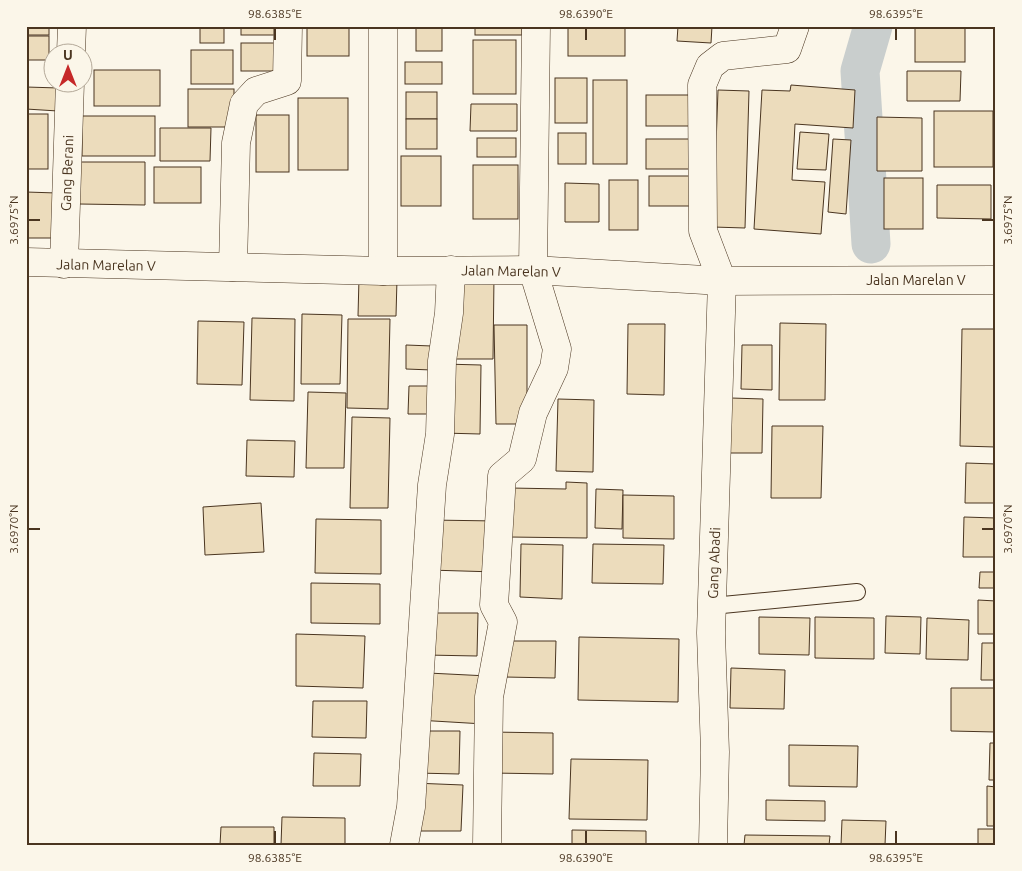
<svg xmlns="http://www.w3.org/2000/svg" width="1022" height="871" viewBox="0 0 1022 871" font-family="Ubuntu,sans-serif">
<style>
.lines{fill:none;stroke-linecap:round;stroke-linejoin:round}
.canal{stroke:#c9cecd;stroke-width:39}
.building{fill:#ecdcbc;stroke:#4a3520}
.lane-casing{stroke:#4a3520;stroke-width:18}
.street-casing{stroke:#4a3520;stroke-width:29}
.secondary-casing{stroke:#4a3520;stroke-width:29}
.lane{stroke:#fbf6e9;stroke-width:16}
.street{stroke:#fbf6e9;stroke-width:28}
.secondary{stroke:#fbf6e9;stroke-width:28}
.ticks{fill:none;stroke:#4a3520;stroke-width:2}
.labels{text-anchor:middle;stroke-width:4;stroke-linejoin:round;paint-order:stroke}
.street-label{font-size:14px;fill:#4a3520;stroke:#fbf6e9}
.neatline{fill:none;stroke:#4a3520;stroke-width:2}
.ticks-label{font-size:12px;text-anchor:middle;fill:#4a3520}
</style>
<rect width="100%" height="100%" fill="#fbf6e9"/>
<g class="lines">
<polyline class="canal" points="871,244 860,71 873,26"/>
</g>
<g class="building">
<rect x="26" y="26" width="23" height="9"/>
<rect x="200" y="26" width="24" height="17"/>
<rect x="241" y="26" width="41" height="9"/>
<rect x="307" y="26" width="42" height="30"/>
<rect x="416" y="26" width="26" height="25"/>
<rect x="475" y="26" width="47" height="9"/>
<rect x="568" y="26" width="57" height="30"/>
<polygon points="678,26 712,26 711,43 677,41"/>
<rect x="915" y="26" width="50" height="36"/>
<rect x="26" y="36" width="23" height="24"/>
<rect x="473" y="40" width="43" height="54"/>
<rect x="241" y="43" width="39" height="28"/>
<rect x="191" y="50" width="42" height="34"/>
<rect x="405" y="62" width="37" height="22"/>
<rect x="94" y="70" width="66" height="36"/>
<polygon points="907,71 961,71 960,101 907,101"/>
<rect x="555" y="78" width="32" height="45"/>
<rect x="593" y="80" width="34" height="84"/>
<polygon points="791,85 855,90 853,128 795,124 792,180 825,182 821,234 754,229 762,90 790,91"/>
<polygon points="26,87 59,88 58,111 26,109"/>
<rect x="188" y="89" width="46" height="38"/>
<polygon points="718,90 749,91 745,228 713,227"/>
<rect x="406" y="92" width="31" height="27"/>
<rect x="646" y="95" width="47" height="31"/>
<rect x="298" y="98" width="50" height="72"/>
<polygon points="471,104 517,104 517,131 470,131"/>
<rect x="934" y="111" width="59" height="56"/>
<rect x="26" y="114" width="22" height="55"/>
<rect x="256" y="115" width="33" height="57"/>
<rect x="82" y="116" width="73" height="40"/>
<polygon points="877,117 922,118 922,171 877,171"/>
<rect x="406" y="119" width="31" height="30"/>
<polygon points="160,128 211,128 210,161 160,161"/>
<polygon points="800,132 829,134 826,170 797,169"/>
<rect x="558" y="133" width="28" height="31"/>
<rect x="477" y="138" width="39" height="19"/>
<rect x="646" y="139" width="46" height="30"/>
<polygon points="833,139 851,140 846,214 828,212"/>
<rect x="401" y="156" width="40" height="50"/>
<polygon points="79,162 145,162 145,205 79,204"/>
<rect x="473" y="165" width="45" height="54"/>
<rect x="154" y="167" width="47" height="36"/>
<rect x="649" y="176" width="43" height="30"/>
<rect x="884" y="178" width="39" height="51"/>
<rect x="609" y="180" width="29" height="50"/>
<polygon points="565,183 599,184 599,222 565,222"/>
<polygon points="937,185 991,185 991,219 937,218"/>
<polygon points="26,192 57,193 56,238 26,238"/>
<polygon points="451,275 494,276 493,359 450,359"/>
<polygon points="359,278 397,279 396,316 358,316"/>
<polygon points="302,314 342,315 340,384 301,384"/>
<polygon points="252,318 295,319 294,401 250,400"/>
<polygon points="348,319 390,319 388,409 347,408"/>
<polygon points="198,321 244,322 242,385 197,384"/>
<polygon points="780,323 826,324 825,400 779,400"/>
<polygon points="628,324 665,324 664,395 627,394"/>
<polygon points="494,325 527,325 527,424 496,424"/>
<polygon points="962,329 996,329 996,447 960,446"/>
<polygon points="406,345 432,346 432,370 406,369"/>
<polygon points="742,345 772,345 772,390 741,389"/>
<polygon points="443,364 481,365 480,434 442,433"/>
<polygon points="409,386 433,386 433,414 408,414"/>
<polygon points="308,392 346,393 344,468 306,468"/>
<polygon points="731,398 763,399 762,453 730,453"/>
<polygon points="558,399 594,400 593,472 556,471"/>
<polygon points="352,417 390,418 388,508 350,508"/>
<polygon points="772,426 823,426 821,498 771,498"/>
<polygon points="247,440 295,441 294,477 246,476"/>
<polygon points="966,463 996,464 996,503 965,503"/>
<polygon points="566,482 587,483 587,538 509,537 510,488 566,489"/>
<polygon points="596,489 623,490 622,529 595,528"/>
<polygon points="623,495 674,496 674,539 623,538"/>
<polygon points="261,503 264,552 205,555 203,507"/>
<polygon points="964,517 996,518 996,557 963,557"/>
<polygon points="316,519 381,520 381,574 315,573"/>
<polygon points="430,520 497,521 496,572 429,570"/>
<polygon points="521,544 563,545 562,599 520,597"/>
<polygon points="593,544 664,545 663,584 592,583"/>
<polygon points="980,572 996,572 996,588 979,588"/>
<polygon points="311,583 380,584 380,624 311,623"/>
<polygon points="978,600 996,601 996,634 978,634"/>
<polygon points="427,613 478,613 477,656 426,655"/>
<polygon points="886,616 921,617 920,654 885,653"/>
<polygon points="759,617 810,618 809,655 759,654"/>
<polygon points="815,617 874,618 874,659 815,658"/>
<polygon points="927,618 969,620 968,660 926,659"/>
<polygon points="296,634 365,636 363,688 296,686"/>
<polygon points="579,637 679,639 678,702 578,700"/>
<polygon points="504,641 556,641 555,678 504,677"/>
<polygon points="982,643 996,643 996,680 981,680"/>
<polygon points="731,668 785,670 784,709 730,708"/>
<polygon points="428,673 488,676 484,724 417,720"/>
<polygon points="951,688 996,688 996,732 951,731"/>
<polygon points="313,701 367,701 366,738 312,737"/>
<polygon points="417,731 460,731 459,774 416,773"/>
<polygon points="491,732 553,733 553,774 491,773"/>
<polygon points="990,743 996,743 996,780 989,780"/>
<polygon points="789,745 858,746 857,787 789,786"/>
<polygon points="314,753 361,754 360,786 313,786"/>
<polygon points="571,759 648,760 647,820 569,819"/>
<polygon points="413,783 463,785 461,831 412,831"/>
<polygon points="987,786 996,787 996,826 987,826"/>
<polygon points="766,800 825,801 825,821 766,820"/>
<polygon points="282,817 345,818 345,845 281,845"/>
<polygon points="842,820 886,821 885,845 841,845"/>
<polygon points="221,827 274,827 274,845 220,845"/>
<rect x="978" y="829" width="18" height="16"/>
<polygon points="572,830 646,831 646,845 572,845"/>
<polygon points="745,835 830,836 829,845 744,845"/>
</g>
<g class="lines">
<g class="lane-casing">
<polyline id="lane" points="712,606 857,592"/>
</g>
<g class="street-casing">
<g id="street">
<polyline points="383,26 383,271"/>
<polyline points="71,52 72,26"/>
<polyline points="64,264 70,82"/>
<polyline points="233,267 236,143 244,104 256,91 287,81 288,26"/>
<polyline points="404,845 411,807 432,485 440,434 442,361 449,313 451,270"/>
<polyline points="487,845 489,697 503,622 494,605 502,476 522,459 533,413 554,368 557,349 533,270 536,26"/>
<polyline points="713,845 715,752 711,633 722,281 703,231 702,85 710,66 723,56 787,49 795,26"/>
</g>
</g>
<g class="secondary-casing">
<polyline id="secondary" points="26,262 383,271 533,270 722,281 996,280"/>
</g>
<use href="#lane" class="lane"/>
<use href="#street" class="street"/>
<use href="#secondary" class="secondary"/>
</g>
<path class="ticks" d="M275,28v12M586,28v12M896,28v12M28,220h12M982,220h12M28,529h12M982,529h12M275,831v13M586,831v13M896,831v13"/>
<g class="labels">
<g class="street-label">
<text transform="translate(67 173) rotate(-88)" y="5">Gang Berani</text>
<text transform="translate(106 265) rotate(1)" y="5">Jalan Marelan V</text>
<text transform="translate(511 271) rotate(1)" y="5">Jalan Marelan V</text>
<text x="916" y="285">Jalan Marelan V</text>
<text transform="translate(714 563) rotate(-88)" y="5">Gang Abadi</text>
</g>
</g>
<rect width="1022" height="871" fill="none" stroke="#fbf6e9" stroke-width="55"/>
<g transform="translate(68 68)"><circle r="24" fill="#fbf6e9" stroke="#b4a999"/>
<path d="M0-4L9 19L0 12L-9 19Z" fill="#c62828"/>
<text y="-8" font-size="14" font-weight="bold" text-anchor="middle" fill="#4a3520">U</text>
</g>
<rect x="28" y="28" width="966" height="816" class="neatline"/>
<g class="ticks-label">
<text x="275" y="18">98.6385°E</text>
<text x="586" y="18">98.6390°E</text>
<text x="896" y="18">98.6395°E</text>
<text transform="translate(14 220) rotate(-90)" y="4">3.6975°N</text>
<text transform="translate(1008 220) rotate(-90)" y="4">3.6975°N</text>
<text transform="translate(14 529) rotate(-90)" y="4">3.6970°N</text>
<text transform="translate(1008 529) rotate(-90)" y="4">3.6970°N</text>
<text x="275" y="862">98.6385°E</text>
<text x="586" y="862">98.6390°E</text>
<text x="896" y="862">98.6395°E</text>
</g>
</svg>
